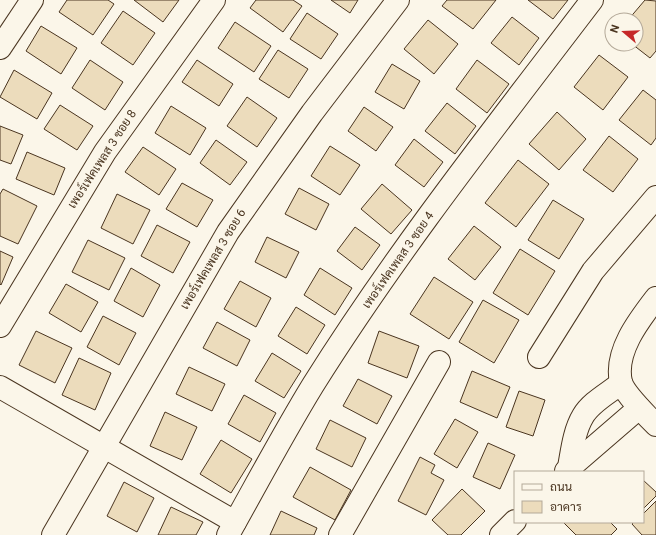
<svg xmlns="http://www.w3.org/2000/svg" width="656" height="535" viewBox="0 0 656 535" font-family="Roboto,Sarabun,sans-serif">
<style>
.building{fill:#ecdcbc;stroke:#4a3520}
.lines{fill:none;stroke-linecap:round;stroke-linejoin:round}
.minor-casing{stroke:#4a3520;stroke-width:24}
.minor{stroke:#fbf6e9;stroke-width:22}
.labels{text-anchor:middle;stroke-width:3;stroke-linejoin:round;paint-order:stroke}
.street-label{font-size:12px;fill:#4a3520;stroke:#fbf6e9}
</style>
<rect width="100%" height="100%" fill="#fbf6e9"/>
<g class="building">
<polygon points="67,0 108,0 114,4 93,35 59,12"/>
<polygon points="134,0 179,0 163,22"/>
<polygon points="256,0 293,0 302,6 283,32 250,8"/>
<polygon points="331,0 358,0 350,13"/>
<polygon points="447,0 496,0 473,29 442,6"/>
<polygon points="528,0 568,0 553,19"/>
<polygon points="645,0 656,1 656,51 650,58 632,44 636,44 636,20 628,20"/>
<polygon points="123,11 155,33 133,65 101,43"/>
<polygon points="307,13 338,34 321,59 290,39"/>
<polygon points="512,17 539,38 519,65 491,43"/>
<polygon points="428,20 458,44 434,74 404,49"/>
<polygon points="235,22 271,46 254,72 218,48"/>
<polygon points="41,26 77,48 61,74 26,51"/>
<polygon points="278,50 308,69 289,98 259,79"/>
<polygon points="599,55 628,77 603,110 574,87"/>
<polygon points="90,60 123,82 105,110 72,88"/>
<polygon points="197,60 233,84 219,106 182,82"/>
<polygon points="477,60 509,84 487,113 456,89"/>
<polygon points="392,64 420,81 404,109 375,92"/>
<polygon points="14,70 52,93 37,119 0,97"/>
<polygon points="643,90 656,100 656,138 651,145 619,120"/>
<polygon points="247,97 277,118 257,147 227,126"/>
<polygon points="447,103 476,126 455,154 425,131"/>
<polygon points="60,105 93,126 77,150 44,129"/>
<polygon points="171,106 206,128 190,155 155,133"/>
<polygon points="364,107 393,127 376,151 348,131"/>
<polygon points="557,112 586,139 559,170 529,144"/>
<polygon points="0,126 23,135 11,164 0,160"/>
<polygon points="609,136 638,159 613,192 583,170"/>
<polygon points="414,139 443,162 424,187 395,165"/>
<polygon points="216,140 247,162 230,185 200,163"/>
<polygon points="330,146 360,165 340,195 311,176"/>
<polygon points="143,147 176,169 159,195 125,172"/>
<polygon points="27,152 65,168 54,195 16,179"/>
<polygon points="518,160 549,184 516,227 485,203"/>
<polygon points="182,183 213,200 197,227 166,209"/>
<polygon points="382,184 412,210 391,234 361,209"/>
<polygon points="299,188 329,204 316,230 285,214"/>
<polygon points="3,189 37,206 18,244 0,236 0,194"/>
<polygon points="117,194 150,210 133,244 101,228"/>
<polygon points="553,200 584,219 559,259 528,240"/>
<polygon points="157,225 190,242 173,273 141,256"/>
<polygon points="474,226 501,247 475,280 448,259"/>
<polygon points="355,227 380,245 362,270 337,251"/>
<polygon points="267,237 299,252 286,278 255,262"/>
<polygon points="88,240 125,258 109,290 72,272"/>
<polygon points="520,249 555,271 528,315 493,293"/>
<polygon points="0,251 13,257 1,285 0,284"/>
<polygon points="131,268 160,285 143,317 114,301"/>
<polygon points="320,268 352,288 335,315 304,295"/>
<polygon points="434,277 473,302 449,339 410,314"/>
<polygon points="240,281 271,298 256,327 224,309"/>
<polygon points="66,284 98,302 81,332 49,313"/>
<polygon points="483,300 519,320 494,363 459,342"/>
<polygon points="296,307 325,325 307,354 278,336"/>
<polygon points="103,316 136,333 119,365 87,347"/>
<polygon points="217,322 250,340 237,366 203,348"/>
<polygon points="36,331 72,348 55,383 19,365"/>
<polygon points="379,331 419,346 407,378 368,363"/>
<polygon points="272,353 301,371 284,398 255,381"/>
<polygon points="79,358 111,373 95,410 62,395"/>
<polygon points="189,367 225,384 212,411 176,394"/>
<polygon points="472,371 510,387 497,418 460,402"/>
<polygon points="358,379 392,396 377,424 343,406"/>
<polygon points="519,391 545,400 533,436 506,427"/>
<polygon points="244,395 276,413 260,442 228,424"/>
<polygon points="165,412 197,427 182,460 150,446"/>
<polygon points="455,419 478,432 457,468 434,454"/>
<polygon points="330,420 366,438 352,467 316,449"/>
<polygon points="221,440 252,459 231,493 200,474"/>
<polygon points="488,443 515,455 500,489 473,477"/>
<polygon points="420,457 435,465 431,473 444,480 426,515 398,501"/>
<polygon points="310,467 351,490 335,520 293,497"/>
<polygon points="643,480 656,492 656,496 643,509"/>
<polygon points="124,482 154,498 137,532 107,516"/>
<polygon points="462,489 485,511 461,535 448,535 432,520"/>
<polygon points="656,501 656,535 642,535 632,524 634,522 643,522 643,514"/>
<polygon points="171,507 203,522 196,535 158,535"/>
<polygon points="281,511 317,528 314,535 270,535"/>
<polygon points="563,522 610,522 617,529 611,535 576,535"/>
</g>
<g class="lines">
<g class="minor-casing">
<g id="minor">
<polyline points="0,48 32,0"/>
<path d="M656,298c-17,22 -42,54 -35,84 3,11 26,34 35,43"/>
<polyline points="0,326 105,152 214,0"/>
<polyline points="539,357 593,271 656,197"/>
<polyline points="0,387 235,522"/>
<path d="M569,467c3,-16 5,-36 14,-51 8,-14 26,-23 38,-33"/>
<polyline points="566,471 639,408"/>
<polyline points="53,535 228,232 312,113 398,0"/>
<path d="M228,535c28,-50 55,-101 85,-150 84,-134 183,-259 279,-385"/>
<polyline points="340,535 439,362"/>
<polyline points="501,535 515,521"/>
</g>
</g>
<use href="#minor" class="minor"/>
</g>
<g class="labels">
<g class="street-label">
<text transform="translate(102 159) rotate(-57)" y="4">เพอร์เฟคเพลส 3 ซอย 8</text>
<text transform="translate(213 259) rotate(-59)" y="4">เพอร์เฟคเพลส 3 ซอย 6</text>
<text transform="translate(398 260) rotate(-55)" y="4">เพอร์เฟคเพลส 3 ซอย 4</text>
</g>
</g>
<rect x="514" y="471" width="130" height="52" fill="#fbf6e9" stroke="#b4a999"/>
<rect x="522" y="484" width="20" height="6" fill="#fbf6e9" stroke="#b4a999"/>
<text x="550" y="491" font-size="12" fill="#4a3520">ถนน</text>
<rect x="522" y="501" width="20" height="12" fill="#ecdcbc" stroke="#b4a999"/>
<text x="550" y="511" font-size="12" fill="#4a3520">อาคาร</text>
<g transform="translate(624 32) rotate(289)"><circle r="19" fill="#fbf6e9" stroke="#b4a999"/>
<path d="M0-3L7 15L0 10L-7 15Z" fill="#c62828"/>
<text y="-6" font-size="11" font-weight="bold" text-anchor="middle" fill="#4a3520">N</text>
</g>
</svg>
